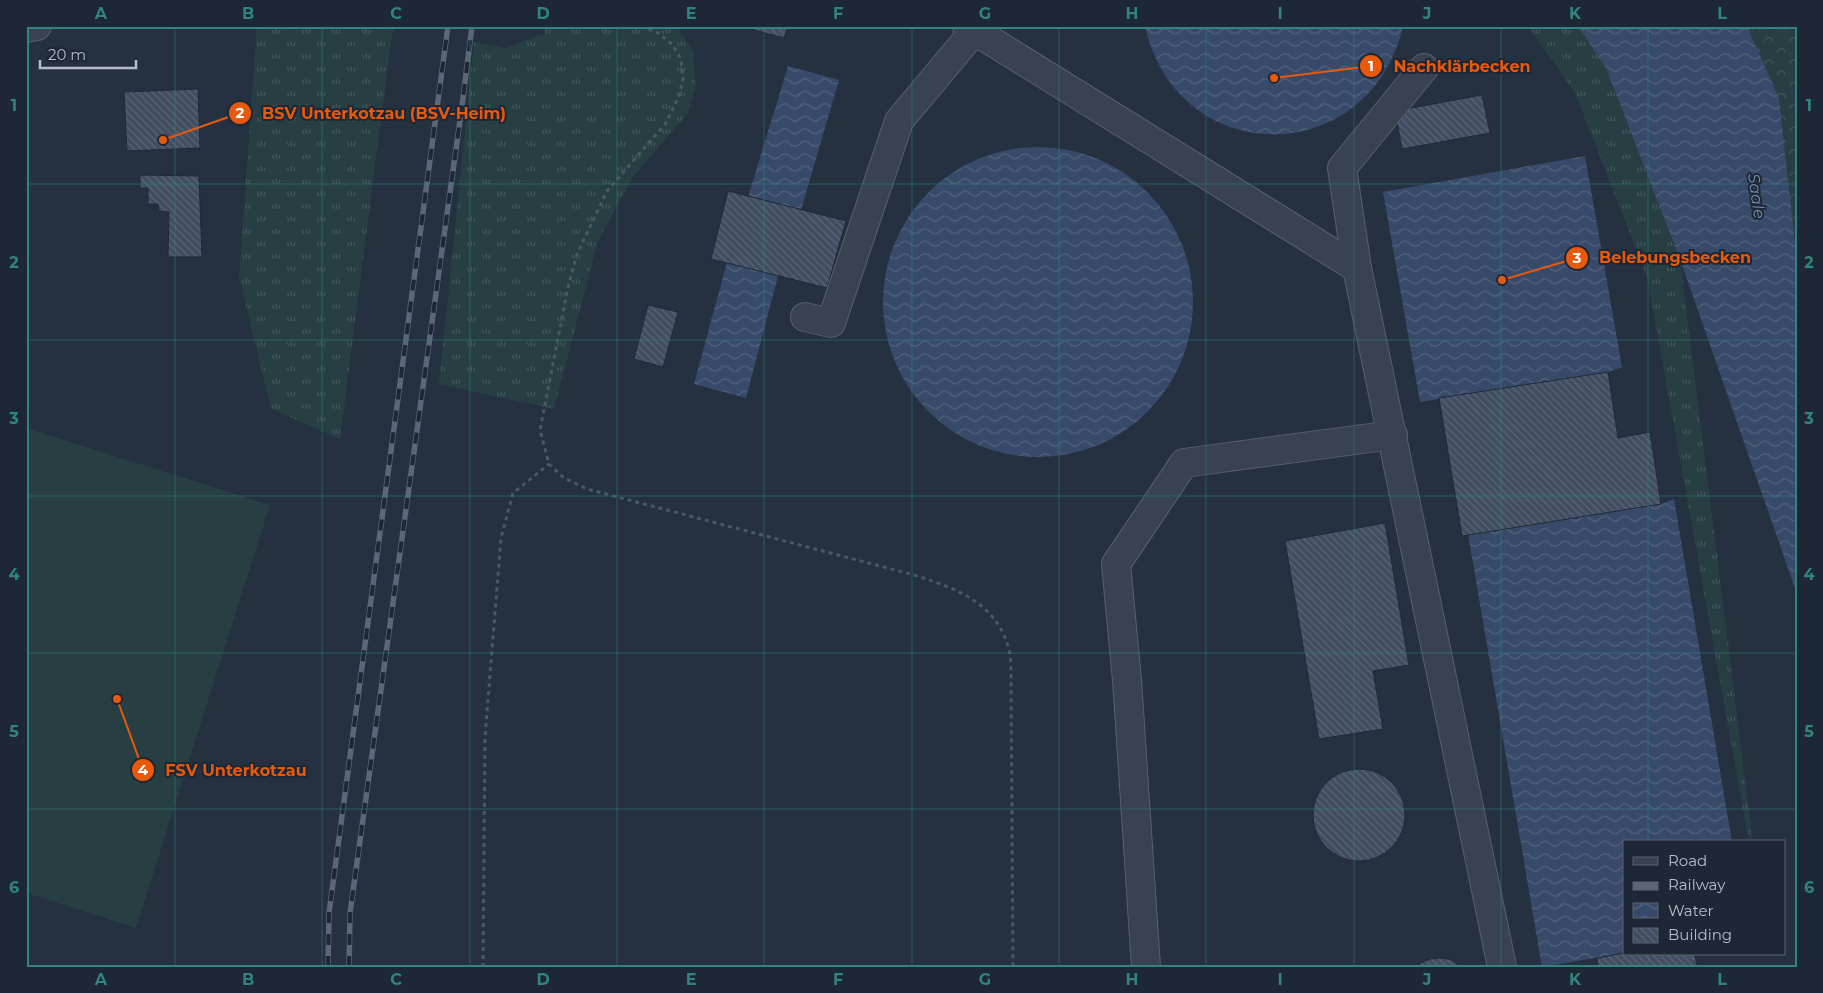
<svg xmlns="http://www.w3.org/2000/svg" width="1823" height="993" viewBox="0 0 1823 993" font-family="Montserrat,sans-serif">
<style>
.grass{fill:url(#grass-tufts)}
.forest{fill:url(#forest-crowns)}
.pitch{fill:#273e42}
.water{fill:url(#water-waves)}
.building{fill:url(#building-back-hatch);stroke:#202938}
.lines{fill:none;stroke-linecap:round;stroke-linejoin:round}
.minor-casing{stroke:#57606e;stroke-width:30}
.path{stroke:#455b5f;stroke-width:3;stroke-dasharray:4 4;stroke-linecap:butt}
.minor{stroke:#394251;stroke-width:28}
.rail-casing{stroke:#5b6678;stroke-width:5.5}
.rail{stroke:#1e2736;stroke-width:4;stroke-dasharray:11;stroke-linecap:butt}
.grid{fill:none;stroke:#308481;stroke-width:1;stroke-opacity:0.55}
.labels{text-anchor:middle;stroke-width:4;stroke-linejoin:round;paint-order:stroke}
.water-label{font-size:16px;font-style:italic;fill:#7d92b3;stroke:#1e2736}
.leader{fill:none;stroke:#e8590c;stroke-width:2}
.callout-dot{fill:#e8590c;stroke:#1e2736;stroke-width:2}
.mark-label{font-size:15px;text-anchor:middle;font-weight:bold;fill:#fff}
.callout-label{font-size:16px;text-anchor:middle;font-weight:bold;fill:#e8590c;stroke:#1e2736;stroke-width:4;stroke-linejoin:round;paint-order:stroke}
.neatline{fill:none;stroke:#308481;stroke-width:2}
.grid-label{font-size:16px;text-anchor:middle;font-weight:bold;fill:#308481}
</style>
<defs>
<pattern id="grass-tufts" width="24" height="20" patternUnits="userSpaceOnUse" patternTransform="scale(1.25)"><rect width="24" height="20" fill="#273e42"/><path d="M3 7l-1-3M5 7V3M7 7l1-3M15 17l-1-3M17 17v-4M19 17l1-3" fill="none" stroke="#44585c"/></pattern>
<pattern id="forest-crowns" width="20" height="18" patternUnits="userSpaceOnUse" patternTransform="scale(1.25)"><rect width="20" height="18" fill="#273e42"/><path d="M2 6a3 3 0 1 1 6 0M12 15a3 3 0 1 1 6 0" fill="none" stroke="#44585c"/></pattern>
<pattern id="water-waves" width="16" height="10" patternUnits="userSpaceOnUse" patternTransform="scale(1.25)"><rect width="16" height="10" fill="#384a69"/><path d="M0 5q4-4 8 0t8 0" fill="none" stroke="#53627d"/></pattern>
<pattern id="building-back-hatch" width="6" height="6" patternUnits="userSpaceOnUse" patternTransform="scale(1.25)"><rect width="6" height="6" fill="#414d61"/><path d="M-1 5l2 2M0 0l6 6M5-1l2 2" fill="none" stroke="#5a6576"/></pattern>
</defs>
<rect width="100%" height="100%" fill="#253041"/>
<g class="grass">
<polygon points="257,26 393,26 340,439 271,409 239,277"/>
<polygon points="545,26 676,26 692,48 696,85 688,113 633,177 598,241 554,409 439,384 474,42 506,48 536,36 545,34"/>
<polygon points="1528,26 1578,26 1606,68 1680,259 1753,842 1749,842 1647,277 1575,93"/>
</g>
<polygon class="forest" points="1747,26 1797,26 1797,260 1779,98"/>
<polygon class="pitch" points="26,428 270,505 136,928 26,893"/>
<g class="water">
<path d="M1145,26h258c-34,145 -226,144 -258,0z"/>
<polygon points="1578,26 1747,26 1779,98 1797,260 1797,594 1680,259 1606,68"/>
<polygon points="788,66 839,80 801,210 748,197"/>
<circle cx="1038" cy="302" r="155"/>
<polygon points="1585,156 1622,367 1608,372 1420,402 1383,192"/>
<polygon points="727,262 778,276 746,398 694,384"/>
<polygon points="1674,499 1732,842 1624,842 1624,953 1542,967 1468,534 1661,504"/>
</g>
<g class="building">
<polygon points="756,26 788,26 784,38 754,30"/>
<polygon points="198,89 200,148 127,151 124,92"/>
<polygon points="1482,95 1490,133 1402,149 1395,111"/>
<polygon points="140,175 199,176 202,257 168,257 169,212 159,211 158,204 148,204 148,188 140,188"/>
<polygon points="728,191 846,221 827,288 711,259"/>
<polygon points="648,305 678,312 663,367 634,359"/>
<polygon points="1608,372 1618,438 1650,432 1661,504 1462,536 1439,398"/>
<polygon points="1385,523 1409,665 1373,671 1383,729 1319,739 1285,541"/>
<circle cx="1359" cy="815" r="46"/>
<polygon points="1624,953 1695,954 1697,967 1598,967 1597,958"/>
<polygon points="1441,958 1452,960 1461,967 1417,967 1421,963 1430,959"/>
</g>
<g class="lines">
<g class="minor-casing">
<g id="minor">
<polyline points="967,26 1357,268 1502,967"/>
<polyline points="26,28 37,26"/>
<polyline points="1357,268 1342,168 1424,68"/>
<polyline points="805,317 831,323 899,121 975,30"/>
<polyline points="1146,967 1127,680 1116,564 1184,463 1393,435"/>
</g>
</g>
<g class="path">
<path d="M641,26l17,7 14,11 9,15 2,20 -4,17 -13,27 -59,68 -30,63 -9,33 -28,143 9,34 15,14 23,11 327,86c41,13 84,28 95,75 2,8 2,18 2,27l2,290"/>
<polyline points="483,967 485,737 501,538 513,493 549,464"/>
</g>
<use href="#minor" class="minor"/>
<g class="rail-casing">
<g id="rail">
<polyline points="328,967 329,913 448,26"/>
<polyline points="349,967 350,913 462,106 472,26"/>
</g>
</g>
<use href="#rail" class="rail"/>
</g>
<path class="grid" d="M175,26v941M322,26v941M470,26v941M617,26v941M764,26v941M912,26v941M1059,26v941M1206,26v941M1354,26v941M1501,26v941M1648,26v816M26,184h1771M26,340h1771M26,496h1771M26,653h1771M26,809h1771M1648,954v13"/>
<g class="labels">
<g class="water-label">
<text transform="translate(1757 196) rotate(82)" y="6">Saale</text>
</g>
</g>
<path class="leader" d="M1274 78L1371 66M163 140L240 113M1502 280L1577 258M117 699L143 770"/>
<g class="callout-dot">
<circle cx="1274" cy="78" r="5"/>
<circle cx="163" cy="140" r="5"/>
<circle cx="1502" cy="280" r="5"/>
<circle cx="117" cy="699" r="5"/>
<circle cx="1371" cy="66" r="12"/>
<circle cx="240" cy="113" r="12"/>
<circle cx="1577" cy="258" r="12"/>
<circle cx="143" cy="770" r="12"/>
</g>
<g class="mark-label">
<text x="1371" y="71">1</text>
<text x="240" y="118">2</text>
<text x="1577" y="263">3</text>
<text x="143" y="775">4</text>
</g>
<g class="callout-label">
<text x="1462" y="72">Nachklärbecken</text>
<text x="384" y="119">BSV Unterkotzau (BSV-Heim)</text>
<text x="1675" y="263">Belebungsbecken</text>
<text x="236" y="776">FSV Unterkotzau</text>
</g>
<rect width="1823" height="993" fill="none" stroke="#1e2736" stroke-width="55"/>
<rect x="1623" y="840" width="162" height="115" fill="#1e2736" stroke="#5b6372"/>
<rect x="1633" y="857" width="25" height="8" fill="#394251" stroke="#5b6372"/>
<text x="1668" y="866" font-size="15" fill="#b6becb">Road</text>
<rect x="1633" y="882" width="25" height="8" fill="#5b6678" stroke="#5b6372"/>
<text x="1668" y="890" font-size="15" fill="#b6becb">Railway</text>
<rect x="1633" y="903" width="25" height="15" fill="url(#water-waves)" stroke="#5b6372"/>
<text x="1668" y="916" font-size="15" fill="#b6becb">Water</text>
<rect x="1633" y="928" width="25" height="15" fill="url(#building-back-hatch)" stroke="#5b6372"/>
<text x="1668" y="940" font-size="15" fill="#b6becb">Building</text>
<path d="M40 60v8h96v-8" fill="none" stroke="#b6becb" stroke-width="2.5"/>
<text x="48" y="60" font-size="15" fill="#b6becb" stroke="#1e2736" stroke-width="4" paint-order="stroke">20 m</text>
<rect x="28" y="28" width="1768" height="938" class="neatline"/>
<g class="grid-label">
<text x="101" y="19">A</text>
<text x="248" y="19">B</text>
<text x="396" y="19">C</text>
<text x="543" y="19">D</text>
<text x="691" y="19">E</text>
<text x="838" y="19">F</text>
<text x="985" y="19">G</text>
<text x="1132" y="19">H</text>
<text x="1280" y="19">I</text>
<text x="1427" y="19">J</text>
<text x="1575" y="19">K</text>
<text x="1722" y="19">L</text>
<text x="14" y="111">1</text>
<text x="1809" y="111">1</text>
<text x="14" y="268">2</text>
<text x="1809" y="268">2</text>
<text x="14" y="424">3</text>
<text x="1809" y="424">3</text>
<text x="14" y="580">4</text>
<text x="1809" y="580">4</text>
<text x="14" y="737">5</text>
<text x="1809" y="737">5</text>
<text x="14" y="893">6</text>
<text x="1809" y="893">6</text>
<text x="101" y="985">A</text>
<text x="248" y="985">B</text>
<text x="396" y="985">C</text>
<text x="543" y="985">D</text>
<text x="691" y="985">E</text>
<text x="838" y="985">F</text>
<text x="985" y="985">G</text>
<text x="1132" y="985">H</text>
<text x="1280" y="985">I</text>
<text x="1427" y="985">J</text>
<text x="1575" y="985">K</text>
<text x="1722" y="985">L</text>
</g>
</svg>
